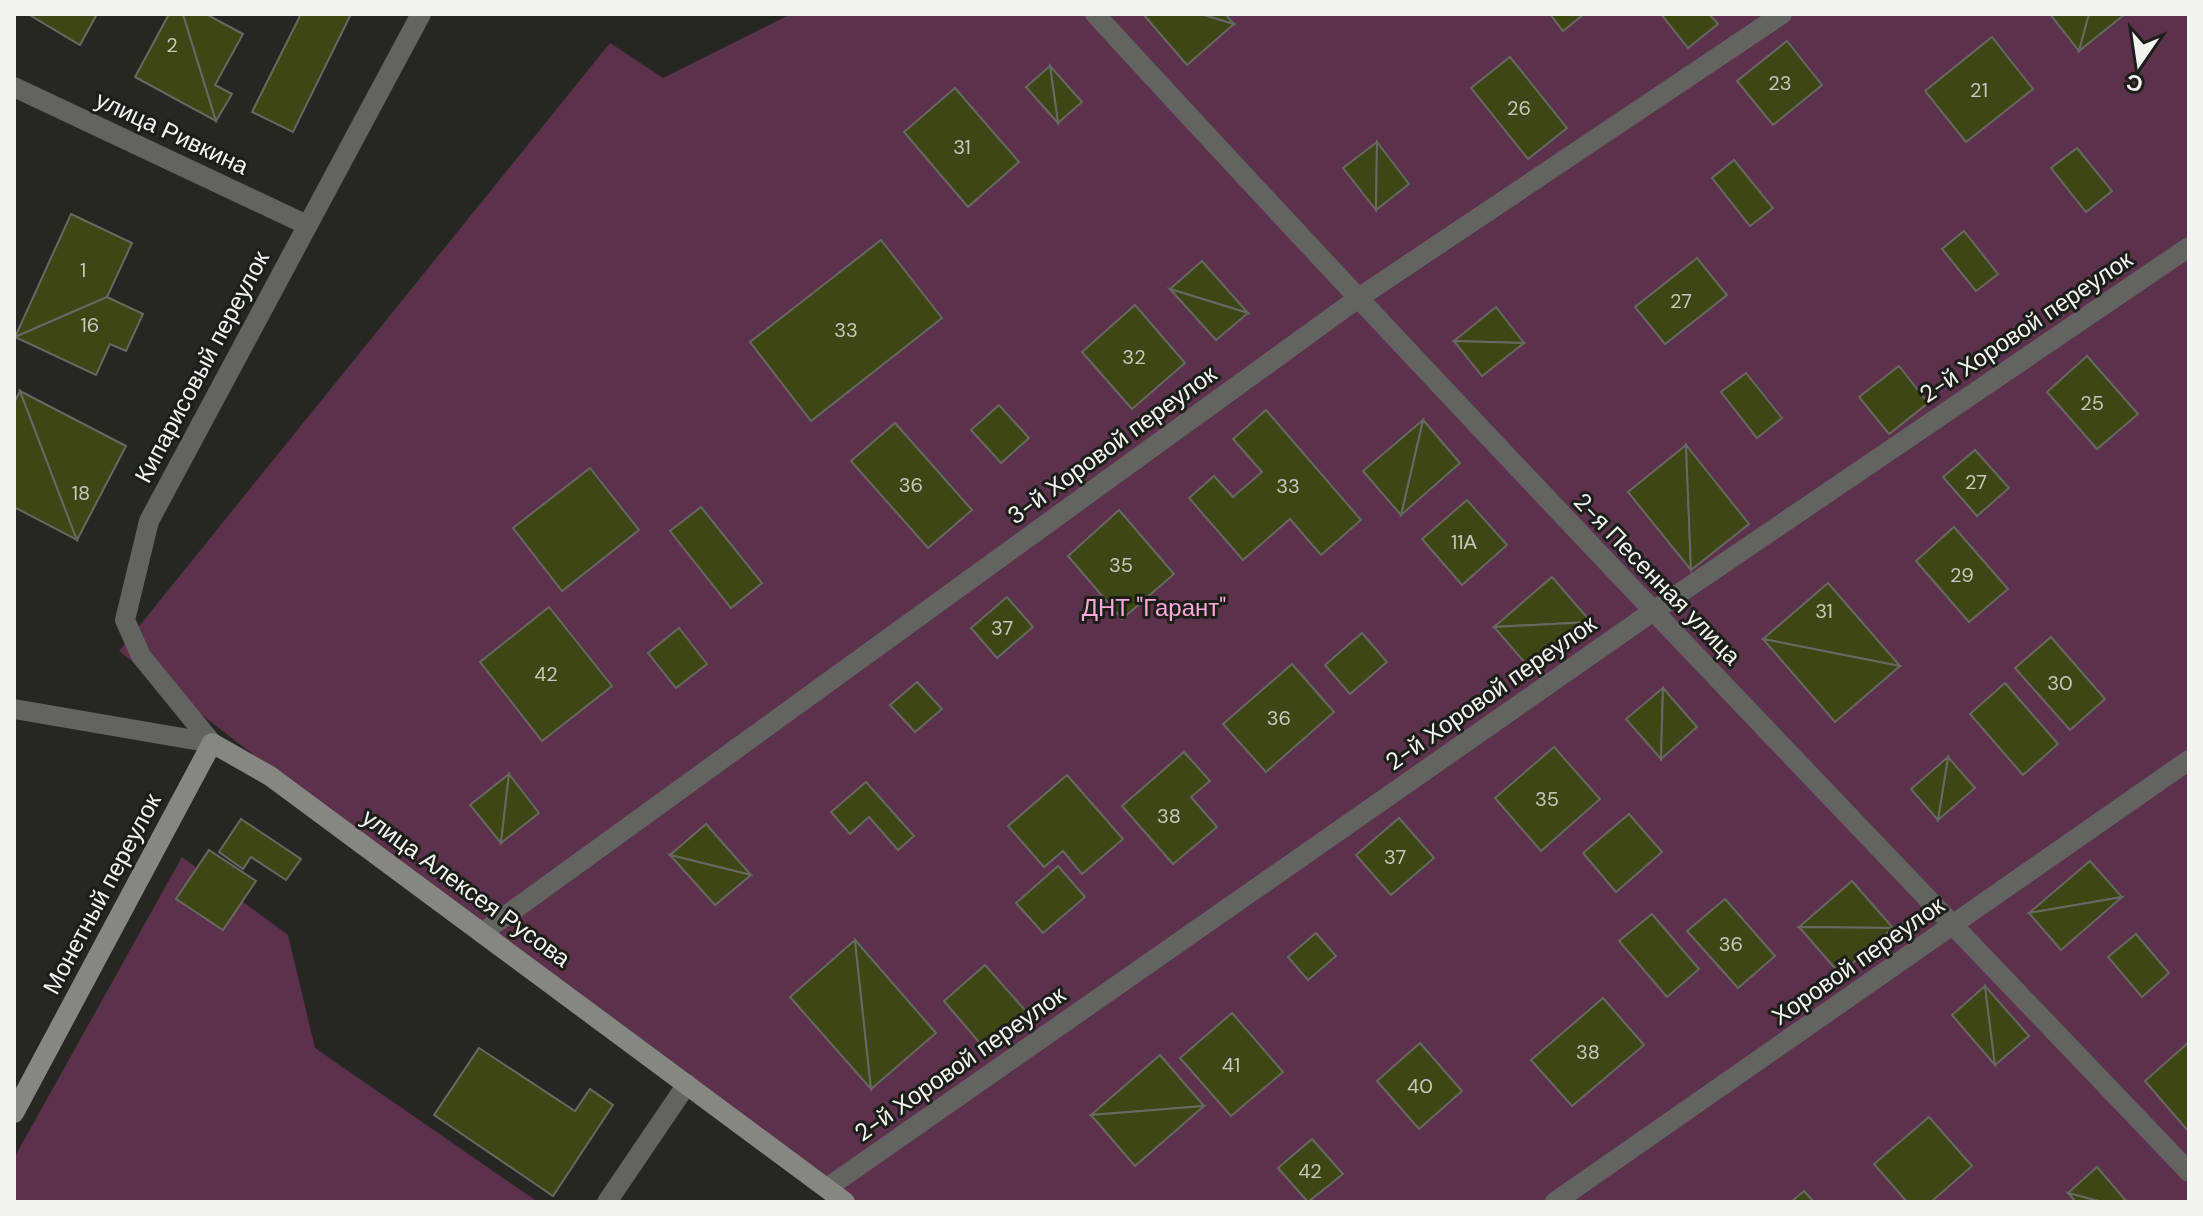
<svg xmlns="http://www.w3.org/2000/svg" width="2203" height="1216" viewBox="0 0 2203 1216" font-family="'DM Sans',sans-serif">
<style>
.green{fill:#5c314b}
.building{fill:#3e4615;stroke:#676862;stroke-width:2}
.lines{fill:none;stroke-linecap:round;stroke-linejoin:round}
.lane{stroke:#636461;stroke-width:20}
.street{stroke:#636461;stroke-width:20}
.secondary{stroke:#868783;stroke-width:20}
.labels{text-anchor:middle;stroke-width:6;stroke-linejoin:round;paint-order:stroke}
.number-label{font-size:20px;fill:#c6c8ba}
.street-label{font-size:24px;fill:#f3f4f1;stroke:#1c1e19}
.park-label{font-size:24px;fill:#fea7d9;stroke:#1c1e19}
</style>
<rect width="100%" height="100%" fill="#262722"/>
<g class="green">
<polygon points="791,14 2189,14 2189,1202 832,1202 119,651 610,43 663,78"/>
<polygon points="182,857 288,935 315,1048 538,1202 14,1202 14,1158"/>
</g>
<g class="building">
<polygon points="28,14 97,14 80,45"/>
<polygon points="169,14 183,14 216,121 135,77"/>
<polygon points="183,14 206,14 243,34 215,85 232,94 216,121"/>
<polygon points="301,14 351,14 293,132 252,112"/>
<polygon points="1143,14 1201,14 1234,24 1187,65"/>
<polygon points="1201,14 1225,14 1234,24"/>
<polygon points="1550,14 1584,14 1563,31"/>
<polygon points="1661,14 1709,14 1718,24 1688,48"/>
<polygon points="2050,14 2089,14 2079,51"/>
<polygon points="2089,14 2125,14 2079,51"/>
<polygon points="1992,37 2033,89 1966,142 1925,91"/>
<polygon points="1787,41 1822,85 1773,125 1737,81"/>
<polygon points="1510,57 1567,128 1528,159 1471,88"/>
<polygon points="1050,66 1082,102 1058,123"/>
<polygon points="1050,66 1058,123 1026,87"/>
<polygon points="955,88 1019,162 968,207 904,132"/>
<polygon points="1377,142 1376,210 1343,168"/>
<polygon points="1377,142 1409,184 1376,210"/>
<polygon points="2077,148 2112,191 2086,212 2051,168"/>
<polygon points="1734,160 1773,208 1750,226 1712,178"/>
<polygon points="71,214 132,243 107,297 15,337"/>
<polygon points="1964,231 1998,274 1976,291 1942,249"/>
<polygon points="881,240 942,318 811,421 750,342"/>
<polygon points="1697,258 1727,295 1665,344 1635,307"/>
<polygon points="1202,261 1248,313 1170,289"/>
<polygon points="1170,289 1248,313 1216,340"/>
<polygon points="107,297 143,314 126,351 110,344 96,375 15,337"/>
<polygon points="1135,305 1185,363 1132,409 1082,352"/>
<polygon points="1496,307 1524,343 1454,341"/>
<polygon points="1454,341 1524,343 1482,376"/>
<polygon points="2087,356 2138,414 2097,449 2047,392"/>
<polygon points="1899,366 1928,403 1889,434 1859,397"/>
<polygon points="1746,373 1782,418 1757,438 1721,392"/>
<polygon points="20,391 77,540 14,507 14,403"/>
<polygon points="20,391 126,446 77,540"/>
<polygon points="999,405 1029,438 1001,463 971,430"/>
<polygon points="1266,410 1361,520 1321,555 1290,519 1243,560 1189,498 1214,476 1233,497 1262,472 1233,439"/>
<polygon points="1423,420 1460,463 1401,515"/>
<polygon points="1423,420 1401,515 1363,471"/>
<polygon points="895,423 972,510 928,548 851,461"/>
<polygon points="1686,445 1691,570 1628,492"/>
<polygon points="1686,445 1749,524 1691,570"/>
<polygon points="1975,450 2009,488 1977,516 1943,477"/>
<polygon points="590,468 639,530 562,591 513,528"/>
<polygon points="1467,500 1507,545 1462,585 1422,539"/>
<polygon points="701,507 762,583 731,608 670,531"/>
<polygon points="1119,510 1174,574 1122,619 1068,556"/>
<polygon points="1954,527 2008,589 1969,622 1916,561"/>
<polygon points="1552,577 1591,622 1494,627"/>
<polygon points="1828,583 1900,666 1763,639"/>
<polygon points="1007,597 1033,627 997,658 971,628"/>
<polygon points="549,607 612,686 542,741 480,662"/>
<polygon points="1591,622 1533,672 1494,627"/>
<polygon points="679,628 707,664 676,688 648,653"/>
<polygon points="1362,633 1387,662 1350,694 1325,665"/>
<polygon points="2051,637 2105,699 2070,730 2015,668"/>
<polygon points="1763,639 1900,666 1835,722"/>
<polygon points="1292,664 1334,712 1266,772 1223,724"/>
<polygon points="917,682 942,709 915,732 890,705"/>
<polygon points="2005,683 2058,744 2023,775 1970,714"/>
<polygon points="1663,688 1661,759 1626,719"/>
<polygon points="1663,688 1697,727 1661,759"/>
<polygon points="1554,747 1600,799 1541,851 1495,798"/>
<polygon points="1184,752 1210,781 1191,797 1217,827 1173,864 1122,806"/>
<polygon points="1948,757 1975,788 1938,820"/>
<polygon points="1948,757 1938,820 1911,789"/>
<polygon points="509,774 501,843 470,805"/>
<polygon points="509,774 539,813 501,843"/>
<polygon points="1067,775 1123,839 1082,874 1063,851 1044,867 1008,826"/>
<polygon points="866,782 914,836 898,850 869,817 850,834 831,812"/>
<polygon points="1629,814 1662,852 1616,892 1583,853"/>
<polygon points="1399,818 1434,858 1391,895 1356,855"/>
<polygon points="241,819 301,859 286,880 251,857 243,869 219,852"/>
<polygon points="706,824 751,875 670,855"/>
<polygon points="209,850 256,881 223,930 176,899"/>
<polygon points="670,855 751,875 715,905"/>
<polygon points="2090,861 2122,897 2029,913"/>
<polygon points="1058,866 1085,897 1043,933 1016,903"/>
<polygon points="1852,881 1893,928 1799,927"/>
<polygon points="2122,897 2061,950 2029,913"/>
<polygon points="1725,899 1775,956 1738,988 1687,931"/>
<polygon points="1652,914 1699,969 1667,997 1619,941"/>
<polygon points="1799,927 1893,928 1840,974"/>
<polygon points="1316,933 1336,956 1308,980 1288,957"/>
<polygon points="2136,934 2169,973 2142,997 2108,957"/>
<polygon points="855,940 871,1089 790,997"/>
<polygon points="855,940 936,1033 871,1089"/>
<polygon points="985,965 1032,1018 990,1055 944,1001"/>
<polygon points="1985,986 1995,1065 1952,1015"/>
<polygon points="1985,986 2029,1036 1995,1065"/>
<polygon points="1603,998 1644,1045 1572,1106 1531,1060"/>
<polygon points="1232,1013 1283,1072 1231,1116 1180,1058"/>
<polygon points="2189,1042 2189,1132 2145,1081"/>
<polygon points="1420,1043 1462,1091 1419,1129 1377,1081"/>
<polygon points="479,1048 575,1111 590,1089 613,1105 553,1196 434,1115"/>
<polygon points="1160,1055 1204,1106 1091,1115"/>
<polygon points="1204,1106 1135,1166 1091,1115"/>
<polygon points="1929,1117 1972,1166 1931,1202 1907,1202 1874,1164"/>
<polygon points="1312,1139 1343,1174 1308,1202 1278,1168"/>
<polygon points="2097,1167 2127,1202 2102,1202 2068,1193"/>
<polygon points="1804,1191 1814,1202 1791,1202"/>
<polygon points="2068,1193 2102,1202 2076,1202"/>
</g>
<g class="lines">
<polyline class="lane" points="607,1202 687,1084"/>
<g class="street">
<path d="M1095,14c359,391 727,774 1094,1158"/>
<polyline points="14,87 307,225"/>
<polyline points="14,709 212,743"/>
<polyline points="212,743 141,656 125,620 149,521 421,14"/>
<polyline points="482,933 1357,299 1782,14"/>
<polyline points="827,1188 1652,612 2189,247"/>
<polyline points="1555,1202 2189,760"/>
</g>
<polyline class="secondary" points="14,1113 212,743 270,776 845,1202"/>
</g>
<g class="labels">
<g class="number-label">
<text x="172" y="52">2</text>
<text x="1780" y="90">23</text>
<text x="1979" y="97">21</text>
<text x="1519" y="115">26</text>
<text x="962" y="154">31</text>
<text x="83" y="277">1</text>
<text x="1681" y="308">27</text>
<text x="90" y="332">16</text>
<text x="846" y="337">33</text>
<text x="1134" y="364">32</text>
<text x="2092" y="410">25</text>
<text x="1976" y="489">27</text>
<text x="911" y="492">36</text>
<text x="1288" y="493">33</text>
<text x="81" y="500">18</text>
<text x="1464" y="549">11А</text>
<text x="1121" y="572">35</text>
<text x="1962" y="582">29</text>
<text x="1824" y="618">31</text>
<text x="1002" y="635">37</text>
<text x="546" y="681">42</text>
<text x="2060" y="690">30</text>
<text x="1279" y="725">36</text>
<text x="1547" y="806">35</text>
<text x="1169" y="823">38</text>
<text x="1395" y="864">37</text>
<text x="1731" y="951">36</text>
<text x="1588" y="1059">38</text>
<text x="1231" y="1072">41</text>
<text x="1420" y="1093">40</text>
<text x="1310" y="1178">42</text>
</g>
<g class="street-label">
<text transform="translate(172 133) rotate(25)" y="8">улица Ривкина</text>
<text transform="translate(2026 327) rotate(-34)" y="8">2-й Хоровой переулок</text>
<text transform="translate(202 367) rotate(-62)" y="8">Кипарисовый переулок</text>
<text transform="translate(1112 445) rotate(-36)" y="8">3-й Хоровой переулок</text>
<text transform="translate(1657 579) rotate(46)" y="8">2-я Песенная улица</text>
<text transform="translate(1491 693) rotate(-35)" y="8">2-й Хоровой переулок</text>
<text transform="translate(466 888) rotate(36)" y="8">улица Алексея Русова</text>
<text transform="translate(102 894) rotate(-62)" y="8">Монетный переулок</text>
<text transform="translate(1858 961) rotate(-35)" y="8">Хоровой переулок</text>
<text transform="translate(960 1064) rotate(-35)" y="8">2-й Хоровой переулок</text>
</g>
<g class="park-label">
<text x="1154" y="616">ДНТ "Гарант"</text>
</g>
</g>
<rect width="2203" height="1216" fill="none" stroke="#f3f4f1" stroke-width="32"/>
<g transform="translate(2139 64) rotate(193)" stroke="#1c1e19" stroke-width="6" paint-order="stroke">
<path d="M0-6L14 30L0 20L-14 30Z" fill="#f3f4f1"/>
<text y="-12" font-size="22" font-weight="bold" text-anchor="middle" fill="#f3f4f1">С</text>
</g>
</svg>
